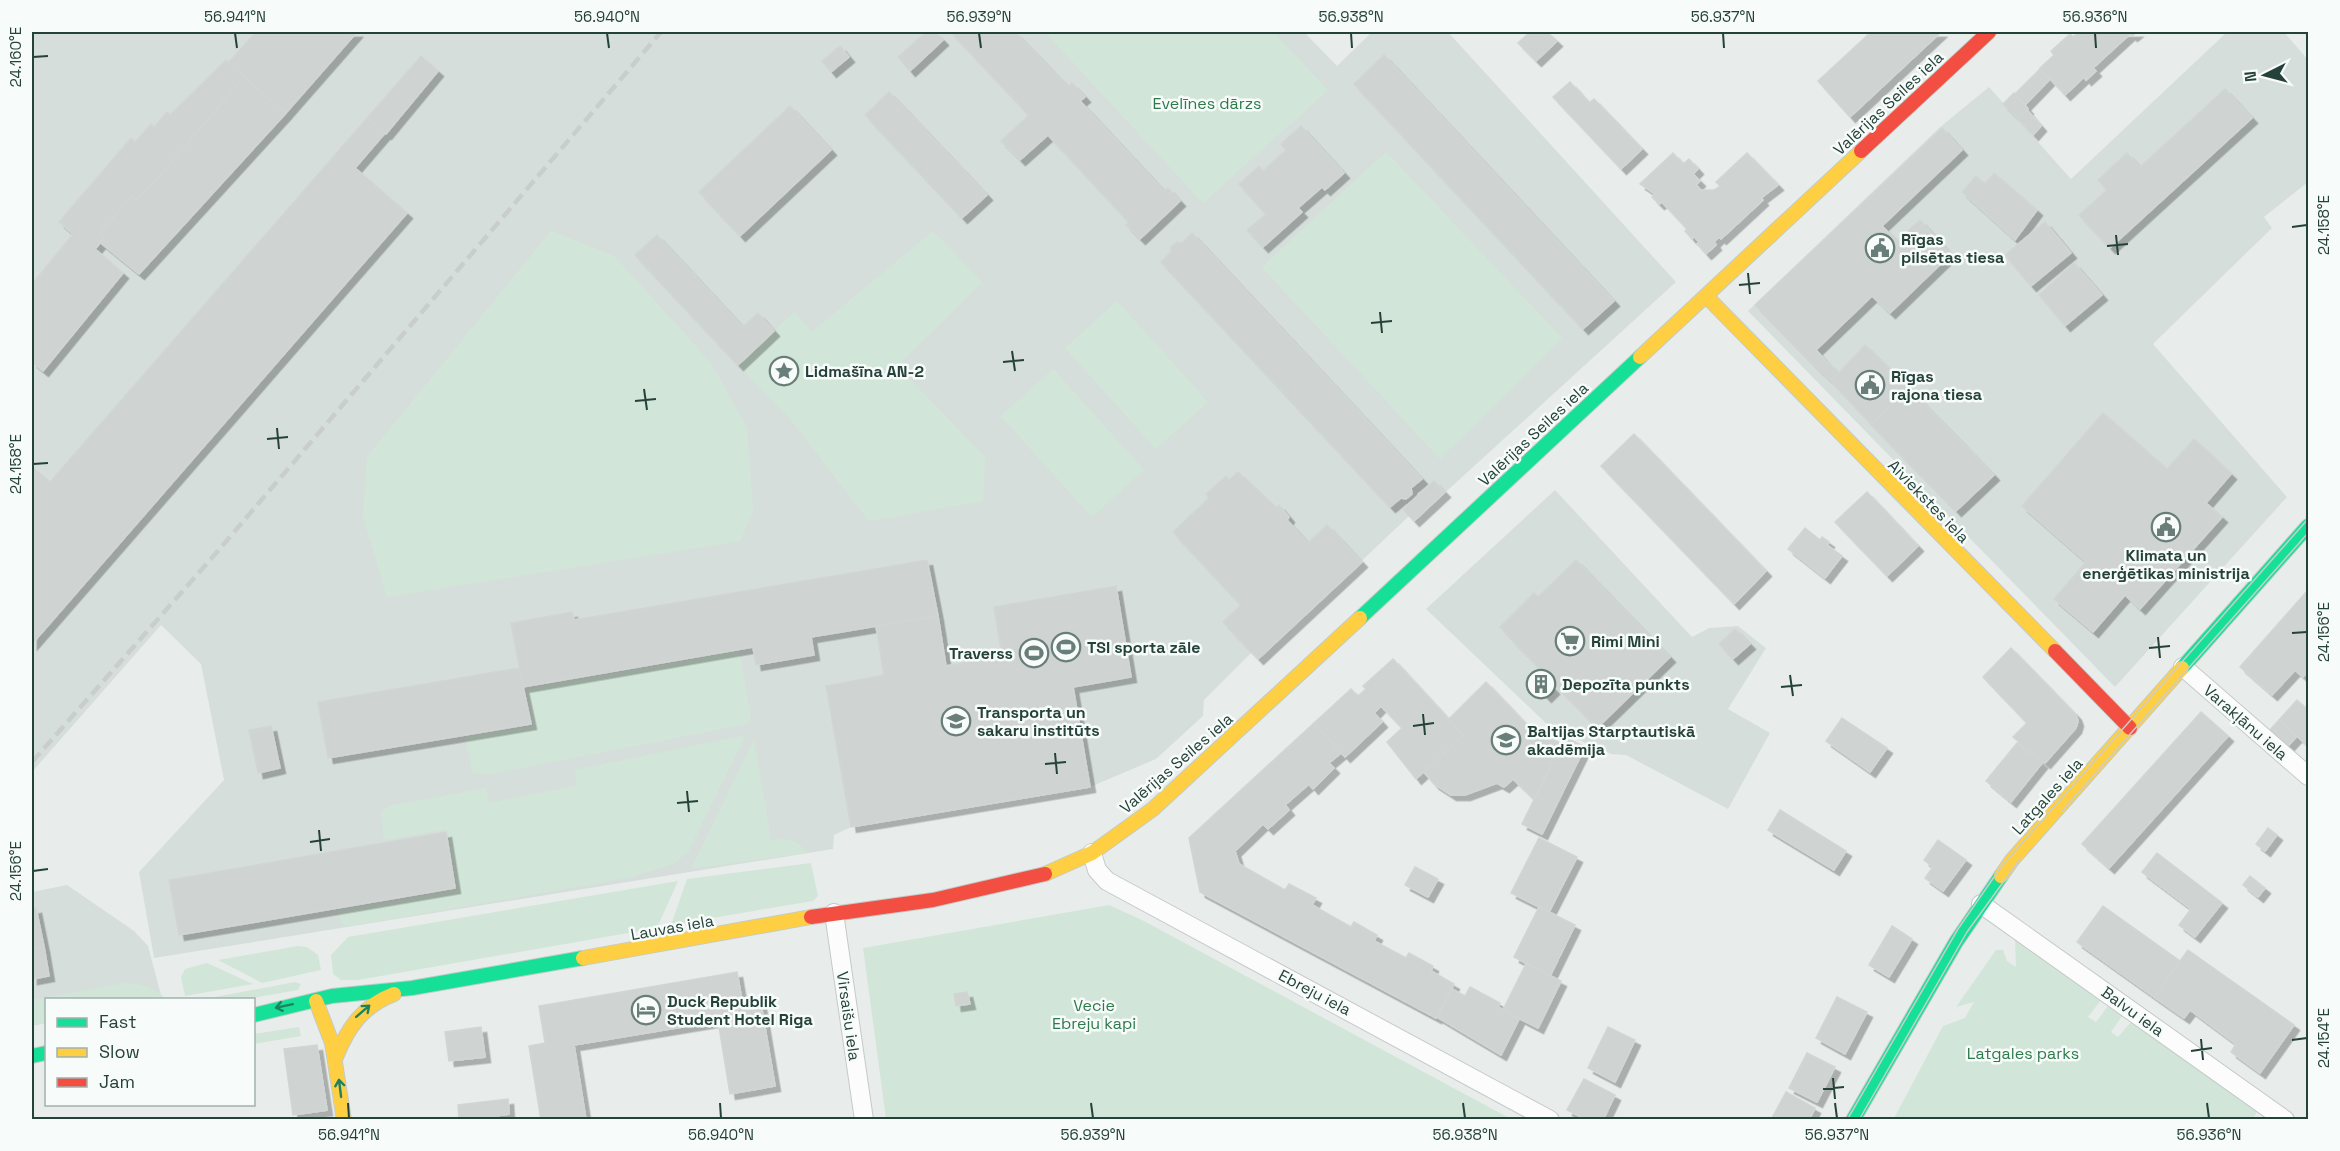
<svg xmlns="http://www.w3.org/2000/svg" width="2340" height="1151" viewBox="0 0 2340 1151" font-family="'Space Grotesk',sans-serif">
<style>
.built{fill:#d6dedb}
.green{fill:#d1e6d8}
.building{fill:#cfd4d2;stroke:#d1d6d4;stroke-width:1.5;filter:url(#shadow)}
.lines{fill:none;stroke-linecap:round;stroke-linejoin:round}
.street-casing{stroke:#c5cac8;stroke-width:20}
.fast-casing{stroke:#c3cbc8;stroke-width:16}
.slow-casing{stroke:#c3cbc8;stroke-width:16}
.jam-casing{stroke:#c3cbc8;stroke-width:16}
.street{stroke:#fcfcfc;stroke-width:18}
.fast{stroke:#16e098;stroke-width:14}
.slow{stroke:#ffcf43;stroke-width:14}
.jam{stroke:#f24e42;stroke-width:14}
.tram{stroke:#c9cdcc;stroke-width:1.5}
.rail{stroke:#c9cdcc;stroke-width:4.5;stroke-dasharray:12 6;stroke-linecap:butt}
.oneway{stroke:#1e8160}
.ticks{fill:none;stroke:#24423a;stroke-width:2}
.labels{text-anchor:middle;stroke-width:5;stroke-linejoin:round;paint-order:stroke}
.park-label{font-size:16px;fill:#2d7a4b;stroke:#f7fbf9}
.street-label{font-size:16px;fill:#24423a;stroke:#f7fbf9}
.poi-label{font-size:16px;font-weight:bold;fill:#24423a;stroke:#f7fbf9;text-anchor:start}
.neatline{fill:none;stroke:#24423a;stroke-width:2}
.ticks-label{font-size:15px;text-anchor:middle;fill:#24423a}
</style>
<defs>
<filter id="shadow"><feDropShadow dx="5.5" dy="5.5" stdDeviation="0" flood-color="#0004"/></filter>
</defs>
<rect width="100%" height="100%" fill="#e8edeb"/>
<g class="built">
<polygon points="32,32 1304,32 1337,66 1372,32 1448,32 1676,282 1414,521 1409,516 1258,659 1251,653 1204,700 1203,716 1156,759 1090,787 851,827 834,835 833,849 154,958 139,872 224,780 201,664 161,625 32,772"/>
<polygon points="2227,32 2284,32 2308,60 2308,182 2264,217 2272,228 2153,344 2287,497 2115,687 1748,311 1939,128 1989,87 2071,179"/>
<polygon points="1555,490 1692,637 1709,628 1738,626 1766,648 1728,709 1770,733 1728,809 1626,755 1611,754 1550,727 1426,609"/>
<polygon points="67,885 134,931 148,946 162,999 46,1000 46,1023 32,1026 32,892"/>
</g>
<g class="green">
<polygon points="1045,32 1273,32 1328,90 1203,203"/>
<polygon points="1386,152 1562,338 1440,459 1262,267"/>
<polygon points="551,231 614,256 711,363 747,428 753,511 740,541 387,597 363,516 367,457"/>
<polygon points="933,231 982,282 897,366 985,457 983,501 869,521 791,420 738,365 794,312 812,332"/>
<polygon points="1117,301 1208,402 1156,449 1065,348"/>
<polygon points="1053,369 1144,470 1092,517 1001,416"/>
<polygon points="739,651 751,720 746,724 492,774 473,773 465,737 533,726 527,689"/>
<polygon points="746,735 688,852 673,864 628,878 347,927 341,922 339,911 458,890 447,829 384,840 381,812 389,806 486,788 489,803 577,786 575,770"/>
<path d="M754,740l17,100c15,-1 27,-2 35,13l-115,16z"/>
<polygon points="811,863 818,896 813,901 671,925 687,879"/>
<polygon points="678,881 657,928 358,980 341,980 333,974 331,955 348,937"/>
<polygon points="1109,905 1142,920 1511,1119 886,1119 863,948"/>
<polygon points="2015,940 2101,1000 2088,1017 2096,1022 2108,1006 2122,1016 2111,1032 2118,1037 2131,1022 2257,1112 2252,1120 1893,1120 1943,1026 1965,1018 1974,1002 1956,1007 1996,950 2003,950 2007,961 2016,967"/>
<polygon points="298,946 307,947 318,955 321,970 262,983 218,960"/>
<polygon points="207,963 253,984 185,996 181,977 185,969"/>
<polygon points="295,982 301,984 298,990 247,999 199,1000"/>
<path d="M125,983c16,1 25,3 38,13v3l-117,1v23l-14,2v-25z"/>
<polygon points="299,1027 301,1036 254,1044 254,1034"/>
</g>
<g class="building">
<polygon points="256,32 357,32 286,113 228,63"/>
<polygon points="926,32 935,32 943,40 910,71 898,57"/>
<polygon points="951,32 1015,32 1068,87 1072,83 1085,97 1080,101 1164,191 1168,188 1180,201 1140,239 1126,225 1129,222 1048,135 1020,160 1001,141 1029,115"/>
<polygon points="1530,32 1547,32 1557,41 1536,61 1518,43"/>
<polygon points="1871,32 1941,32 1850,117 1818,81"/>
<polygon points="2079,32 2137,32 2132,36 2130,34 2093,68 2096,71 2086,80 2084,77 2065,95 2040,68 2054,55 2051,51 2070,34 2073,37"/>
<polygon points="840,46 849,57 831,72 822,61"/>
<polygon points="1384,55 1614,301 1583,329 1354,84"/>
<polygon points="421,56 438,71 386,134 367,118"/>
<polygon points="226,60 244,77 152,185 137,200 132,196 100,233 105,237 95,249 123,273 43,371 32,362 32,284 73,234 59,222 131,138 135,142 151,124 154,127 167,112 170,115"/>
<polygon points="2040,69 2050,79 2025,105 2015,94"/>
<polygon points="244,77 286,113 139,274 101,243 105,237 100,233 132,196 137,200 152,185"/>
<polygon points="1570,82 1589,103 1594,99 1642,149 1621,169 1553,97"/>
<polygon points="2225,89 2252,118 2110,248 2079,215 2107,190 2098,180 2127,153 2140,167"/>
<polygon points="889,92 987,195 962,218 865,115"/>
<polygon points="2014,93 2028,109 2018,119 2003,104"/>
<polygon points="790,106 831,150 740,236 699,192"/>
<polygon points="2027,110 2041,126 2033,135 2018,119"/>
<polygon points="367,118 385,133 355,168 407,213 32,644 32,467 50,482"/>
<polygon points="1301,126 1344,173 1325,190 1322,187 1298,208 1302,212 1263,247 1247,230 1266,214 1239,184 1259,166 1263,171 1286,150 1281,144"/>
<polygon points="1942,128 1962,150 1882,226 1897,241 1920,220 1951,254 1890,313 1872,296 1816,350 1825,360 1817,368 1755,305"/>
<polygon points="1673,153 1683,164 1689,159 1698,169 1693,174 1700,181 1696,185 1701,190 1714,190 1720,186 1716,182 1747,153 1778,185 1761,198 1763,200 1721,239 1719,237 1714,242 1716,245 1706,254 1697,244 1699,242 1694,236 1692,239 1685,231 1687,229 1662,202 1659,204 1652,197 1655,194 1640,184"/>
<polygon points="1994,173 2037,210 2015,240 1962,192 1976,176 1985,184"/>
<polygon points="2045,222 2071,253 2031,286 2005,255"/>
<polygon points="1192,233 1422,479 1411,488 1412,494 1406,499 1401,498 1390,507 1161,262 1171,252 1171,247 1177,242 1182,243"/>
<polygon points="657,235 743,327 758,313 774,331 738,365 635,255"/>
<polygon points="2074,263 2102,295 2065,326 2039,295"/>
<polygon points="1865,345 1909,388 1871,424 1831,381"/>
<polygon points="1825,360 1839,373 1831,381 1817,368"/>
<polygon points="1909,388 1994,475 1956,511 1871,424"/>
<polygon points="2103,413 2167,469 2194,439 2231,474 2206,503 2222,517 2140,609 2125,595 2093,632 2054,599 2086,562 2022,506"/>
<polygon points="1634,434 1766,571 1734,604 1601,466"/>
<polygon points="1238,472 1276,508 1279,505 1289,517 1287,520 1308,543 1327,525 1362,562 1258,659 1223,622 1241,605 1173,532 1209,498 1206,494 1226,476 1229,480"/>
<polygon points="1434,481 1445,492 1414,521 1403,509"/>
<polygon points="1867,492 1918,546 1887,576 1835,522"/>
<polygon points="1805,528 1820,540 1822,537 1829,542 1827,545 1842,556 1825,578 1788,549"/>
<polygon points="927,560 938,616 811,637 814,655 756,665 753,647 523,687 511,623 572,612 574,620"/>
<polygon points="1576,560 1670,657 1597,728 1500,627 1534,593 1538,597"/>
<polygon points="1116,586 1131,677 1073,687 1090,787 851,827 826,686 884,675 876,626 938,616 946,666 1002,656 994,607"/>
<polygon points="2308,590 2308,671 2303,677 2295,670 2272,695 2240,667"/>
<polygon points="1735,629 1750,644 1733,659 1719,644"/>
<polygon points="2011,648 2076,715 2078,721 2076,728 2045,763 2013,737 2027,723 1983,677"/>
<polygon points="1393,659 1463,735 1416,779 1387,742 1402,728 1381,706 1374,713 1382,722 1345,757 1314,723 1351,689 1358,696 1366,689 1363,686"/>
<polygon points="519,668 531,724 328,758 318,702"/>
<polygon points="1536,670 1554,689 1546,697 1528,678"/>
<polygon points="1486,682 1528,726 1562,744 1534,799 1513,779 1504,787 1497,783 1465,795 1451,795 1434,784 1424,772 1463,735 1449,719"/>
<polygon points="2297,700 2308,710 2308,746 2279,720"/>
<polygon points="2201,712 2228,736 2109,868 2082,844"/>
<polygon points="1842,718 1887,748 1870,772 1826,741"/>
<polygon points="2279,720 2297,736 2287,747 2269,731"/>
<polygon points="1314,723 1341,753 1329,763 1334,768 1313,789 1309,784 1285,805 1289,810 1268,829 1263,824 1235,851 1239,864 1285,890 1289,884 1316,898 1312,905 1351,927 1354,922 1377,935 1374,941 1406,958 1409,953 1433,966 1431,971 1454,984 1436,1018 1200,892 1189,838"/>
<polygon points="271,726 280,768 258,773 249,730"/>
<polygon points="1565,737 1585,747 1542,834 1522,824"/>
<polygon points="2017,743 2042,763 2011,802 1986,781"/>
<polygon points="1780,810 1846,851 1834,870 1768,830"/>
<polygon points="2268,828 2277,835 2265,851 2256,844"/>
<polygon points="446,832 455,888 179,935 169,880"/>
<polygon points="1539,838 1577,857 1549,912 1511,893"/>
<polygon points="1938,840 1966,860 1943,891 1925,878 1933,867 1924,860"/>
<polygon points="2157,853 2222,903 2195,937 2179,925 2191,909 2142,872"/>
<polygon points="1415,867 1438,879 1428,897 1405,885"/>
<polygon points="2250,876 2265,888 2258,897 2243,885"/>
<polygon points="2103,906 2180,961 2154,997 2077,942"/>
<polygon points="1539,907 1575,925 1550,976 1514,957"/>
<polygon points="36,908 44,947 32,950 32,909"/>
<polygon points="1892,926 1912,939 1889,977 1869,965"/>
<polygon points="44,947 49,976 32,979 32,950"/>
<polygon points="2188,950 2294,1025 2260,1073 2231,1052 2236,1044 2190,1010 2184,1018 2154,997"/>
<polygon points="1526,964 1561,981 1538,1028 1503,1010"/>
<polygon points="737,972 743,1007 761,1004 775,1086 730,1094 718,1021 574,1045 586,1120 541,1120 529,1046 545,1043 539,1006"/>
<polygon points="1470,987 1500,1003 1498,1007 1519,1019 1501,1055 1437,1017 1452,989 1465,996"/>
<polygon points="967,992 970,1004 956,1006 954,994"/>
<polygon points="1837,997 1867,1012 1845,1054 1816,1038"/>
<polygon points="481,1027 485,1057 449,1061 445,1032"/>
<polygon points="1608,1027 1635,1040 1615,1082 1588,1068"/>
<polygon points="317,1045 327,1110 293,1115 284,1049"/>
<polygon points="1807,1053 1835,1067 1817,1102 1789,1088"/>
<polygon points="1584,1079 1615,1095 1603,1120 1587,1120 1567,1110"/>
<polygon points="1786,1092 1815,1108 1809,1120 1771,1120"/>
<polygon points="508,1099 509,1114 495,1116 496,1120 459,1120 458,1105"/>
</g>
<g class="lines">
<g class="street-casing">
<g id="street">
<polyline points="2183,667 2308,776"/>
<polyline points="1092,853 1097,870 1107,881 1550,1120"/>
<polyline points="1981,904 2285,1120"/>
<polyline points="834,913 864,1120"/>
</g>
</g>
<g class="fast-casing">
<g id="fast">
<polyline points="1360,618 1640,357"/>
<polyline points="2182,668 2308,526"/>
<polyline points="254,1015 332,996 412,988 583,958"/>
<polyline points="32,1056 46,1053"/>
<polyline points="1853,1120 1956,942 2001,876"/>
</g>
</g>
<g class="slow-casing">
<g id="slow">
<polyline points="1706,296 2055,651"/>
<polyline points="1640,357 1861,151"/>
<polyline points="1045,874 1092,853 1153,809 1360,618"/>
<polyline points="2001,876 2012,860 2182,668"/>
<polyline points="583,958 811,917"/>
<polyline points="316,1001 332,1043 344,1120"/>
<path d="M336,1057c12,-30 27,-51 58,-63"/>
</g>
</g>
<g class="jam-casing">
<g id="jam">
<polyline points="1861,151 1989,32"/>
<polyline points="2055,651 2130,728"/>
<polyline points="811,917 933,900 1045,874"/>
</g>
</g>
<use href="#street" class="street"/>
<use href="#fast" class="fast"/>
<use href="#slow" class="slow"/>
<use href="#jam" class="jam"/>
<g class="tram">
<polyline points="2062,811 2308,533"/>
<polyline points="1847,1120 1958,929 2001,867 2308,519"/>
<polyline points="1859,1120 1967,932 2020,859"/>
</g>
<polyline class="rail" points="32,762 217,552 661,32"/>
</g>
<defs><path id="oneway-shaft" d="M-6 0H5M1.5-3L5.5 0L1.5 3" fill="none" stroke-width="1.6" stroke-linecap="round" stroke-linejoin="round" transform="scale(1.5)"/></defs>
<g class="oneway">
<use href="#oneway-shaft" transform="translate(284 1006) rotate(168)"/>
<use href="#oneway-shaft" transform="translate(363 1011) rotate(-41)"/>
<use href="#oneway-shaft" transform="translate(340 1088) rotate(-97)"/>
</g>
<path class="ticks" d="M235,33l2,15M607,33l2,15M979,33l2,15M1351,33l1,15M1723,33l1,15M2095,33l1,15M33,57l15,-1M2292,227l15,-2M2116,235l2,20M2107,246l21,-2M1748,273l2,21M1739,285l21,-2M1380,312l2,21M1371,323l21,-2M1012,351l3,20M1003,362l21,-2M644,389l3,21M635,401l21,-2M277,428l2,21M267,439l21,-2M33,464l15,-1M2292,633l15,-1M2158,637l2,21M2149,648l21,-2M1790,675l3,21M1781,687l21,-2M1423,714l2,21M1413,726l21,-3M1055,753l2,21M1045,764l21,-2M687,791l2,21M677,803l21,-2M319,830l2,21M310,842l20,-3M33,871l15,-2M2201,1039l2,21M2292,1040l15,-2M2191,1051l21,-3M1833,1078l2,21M1823,1089l21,-2M348,1103l1,15M720,1103l1,15M1091,1103l2,15M1463,1103l2,15M1835,1103l2,15M2207,1103l2,15"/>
<defs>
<g id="civic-ring" transform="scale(1.5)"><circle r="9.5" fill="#f7fbf9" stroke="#697e78" stroke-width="1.5"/><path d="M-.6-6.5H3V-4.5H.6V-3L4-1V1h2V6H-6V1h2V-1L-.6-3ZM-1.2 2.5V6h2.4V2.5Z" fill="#697e78"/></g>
<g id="sight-ring" transform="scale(1.5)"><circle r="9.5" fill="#f7fbf9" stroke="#697e78" stroke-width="1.5"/><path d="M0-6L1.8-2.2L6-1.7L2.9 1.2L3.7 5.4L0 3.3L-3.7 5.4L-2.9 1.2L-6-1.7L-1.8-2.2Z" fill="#697e78"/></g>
<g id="supermarket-ring" transform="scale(1.5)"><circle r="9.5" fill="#f7fbf9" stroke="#697e78" stroke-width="1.5"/><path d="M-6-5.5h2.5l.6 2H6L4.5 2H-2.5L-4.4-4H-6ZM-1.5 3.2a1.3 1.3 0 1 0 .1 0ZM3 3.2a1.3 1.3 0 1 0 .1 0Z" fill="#697e78"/></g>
<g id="stadium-ring" transform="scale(1.5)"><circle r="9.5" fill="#f7fbf9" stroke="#697e78" stroke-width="1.5"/><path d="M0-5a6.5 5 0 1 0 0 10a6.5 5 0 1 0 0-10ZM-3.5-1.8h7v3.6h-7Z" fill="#697e78"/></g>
<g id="building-ring" transform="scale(1.5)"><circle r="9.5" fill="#f7fbf9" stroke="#697e78" stroke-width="1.5"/><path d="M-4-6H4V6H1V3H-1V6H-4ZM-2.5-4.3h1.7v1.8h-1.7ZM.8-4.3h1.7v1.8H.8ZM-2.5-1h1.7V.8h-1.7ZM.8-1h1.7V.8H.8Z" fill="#697e78"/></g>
<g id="university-ring" transform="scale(1.5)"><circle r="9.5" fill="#f7fbf9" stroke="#697e78" stroke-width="1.5"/><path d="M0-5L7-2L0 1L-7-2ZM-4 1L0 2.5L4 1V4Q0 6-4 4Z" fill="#697e78"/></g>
<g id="hotel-ring" transform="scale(1.5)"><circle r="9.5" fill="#f7fbf9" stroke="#697e78" stroke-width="1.5"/><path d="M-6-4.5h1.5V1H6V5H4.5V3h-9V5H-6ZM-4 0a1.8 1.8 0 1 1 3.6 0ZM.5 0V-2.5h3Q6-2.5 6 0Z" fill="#697e78"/></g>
</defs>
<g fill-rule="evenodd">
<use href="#civic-ring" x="1880" y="248"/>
<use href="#sight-ring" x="784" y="371"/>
<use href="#civic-ring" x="1870" y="385"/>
<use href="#civic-ring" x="2166" y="527"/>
<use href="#supermarket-ring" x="1570" y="641"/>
<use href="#stadium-ring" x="1066" y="647"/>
<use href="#stadium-ring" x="1034" y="653"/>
<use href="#building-ring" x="1541" y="684"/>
<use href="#university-ring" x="956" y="721"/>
<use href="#university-ring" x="1506" y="740"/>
<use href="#hotel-ring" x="646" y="1010"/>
</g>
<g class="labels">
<g class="park-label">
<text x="1207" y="109">Evelīnes dārzs</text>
<text x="1094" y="1011">Vecie<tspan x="1094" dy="18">Ebreju kapi</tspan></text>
<text x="2023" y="1059">Latgales parks</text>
</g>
<g class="street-label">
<text transform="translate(1888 103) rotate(-43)" y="6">Valērijas Seiles iela</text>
<text transform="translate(1533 434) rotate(-43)" y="6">Valērijas Seiles iela</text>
<text transform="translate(1929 501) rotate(46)" y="6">Aiviekstes iela</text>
<text transform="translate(2246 722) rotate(41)" y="6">Varakļānu iela</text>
<text transform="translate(1176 763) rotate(-41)" y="6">Valērijas Seiles iela</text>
<text transform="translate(2047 796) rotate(-48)" y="6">Latgales iela</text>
<text transform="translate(672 927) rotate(-10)" y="6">Lauvas iela</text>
<text transform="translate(1315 992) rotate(28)" y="6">Ebreju iela</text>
<text transform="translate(2133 1011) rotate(36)" y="6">Balvu iela</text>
<text transform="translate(849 1016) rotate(82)" y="6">Virsaišu iela</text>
</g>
<g class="poi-label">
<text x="1901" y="245">Rīgas<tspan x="1901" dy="18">pilsētas tiesa</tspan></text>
<text x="805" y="377">Lidmašīna AN-2</text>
<text x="1891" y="382">Rīgas<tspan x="1891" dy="18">rajona tiesa</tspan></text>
<text x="2166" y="561" text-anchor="middle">Klimata un<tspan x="2166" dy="18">enerģētikas ministrija</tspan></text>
<text x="1591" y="647">Rimi Mini</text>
<text x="1087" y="653">TSI sporta zāle</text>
<text x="1013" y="659" text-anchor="end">Traverss</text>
<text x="1562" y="690">Depozīta punkts</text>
<text x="977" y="718">Transporta un<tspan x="977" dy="18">sakaru institūts</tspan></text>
<text x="1527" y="737">Baltijas Starptautiskā<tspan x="1527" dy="18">akadēmija</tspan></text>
<text x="667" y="1007">Duck Republik<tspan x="667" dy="18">Student Hotel Riga</tspan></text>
</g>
</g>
<rect width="2340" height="1151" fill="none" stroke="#f7fbf9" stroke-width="66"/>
<rect x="45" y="998" width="210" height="108" fill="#f7fbf9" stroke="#a3b1ad" stroke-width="1.5"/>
<rect x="57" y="1018" width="30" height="9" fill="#16e098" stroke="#a3b1ad" stroke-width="1.5"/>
<text x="99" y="1028" font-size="18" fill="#24423a">Fast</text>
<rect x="57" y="1048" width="30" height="9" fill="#ffcf43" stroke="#a3b1ad" stroke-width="1.5"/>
<text x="99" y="1058" font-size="18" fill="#24423a">Slow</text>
<rect x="57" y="1078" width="30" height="9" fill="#f24e42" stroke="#a3b1ad" stroke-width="1.5"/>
<text x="99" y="1088" font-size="18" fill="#24423a">Jam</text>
<g transform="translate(2265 75) rotate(264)" stroke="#f7fbf9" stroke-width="4.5" paint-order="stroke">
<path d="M0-4.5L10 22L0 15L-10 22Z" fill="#24423a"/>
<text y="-9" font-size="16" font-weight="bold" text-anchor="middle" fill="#24423a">N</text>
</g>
<rect x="33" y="33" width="2274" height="1085" class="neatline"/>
<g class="ticks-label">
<text x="235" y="22">56.941°N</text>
<text x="607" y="22">56.940°N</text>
<text x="979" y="22">56.939°N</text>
<text x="1351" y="22">56.938°N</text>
<text x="1723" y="22">56.937°N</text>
<text x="2095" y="22">56.936°N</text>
<text transform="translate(16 57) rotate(-90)" y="5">24.160°E</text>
<text transform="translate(2324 225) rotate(-90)" y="5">24.158°E</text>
<text transform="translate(16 464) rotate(-90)" y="5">24.158°E</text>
<text transform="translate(2324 632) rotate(-90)" y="5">24.156°E</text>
<text transform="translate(16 871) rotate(-90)" y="5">24.156°E</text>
<text transform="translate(2324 1038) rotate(-90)" y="5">24.154°E</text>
<text x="349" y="1140">56.941°N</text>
<text x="721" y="1140">56.940°N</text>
<text x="1093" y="1140">56.939°N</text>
<text x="1465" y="1140">56.938°N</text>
<text x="1837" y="1140">56.937°N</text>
<text x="2209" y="1140">56.936°N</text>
</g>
</svg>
